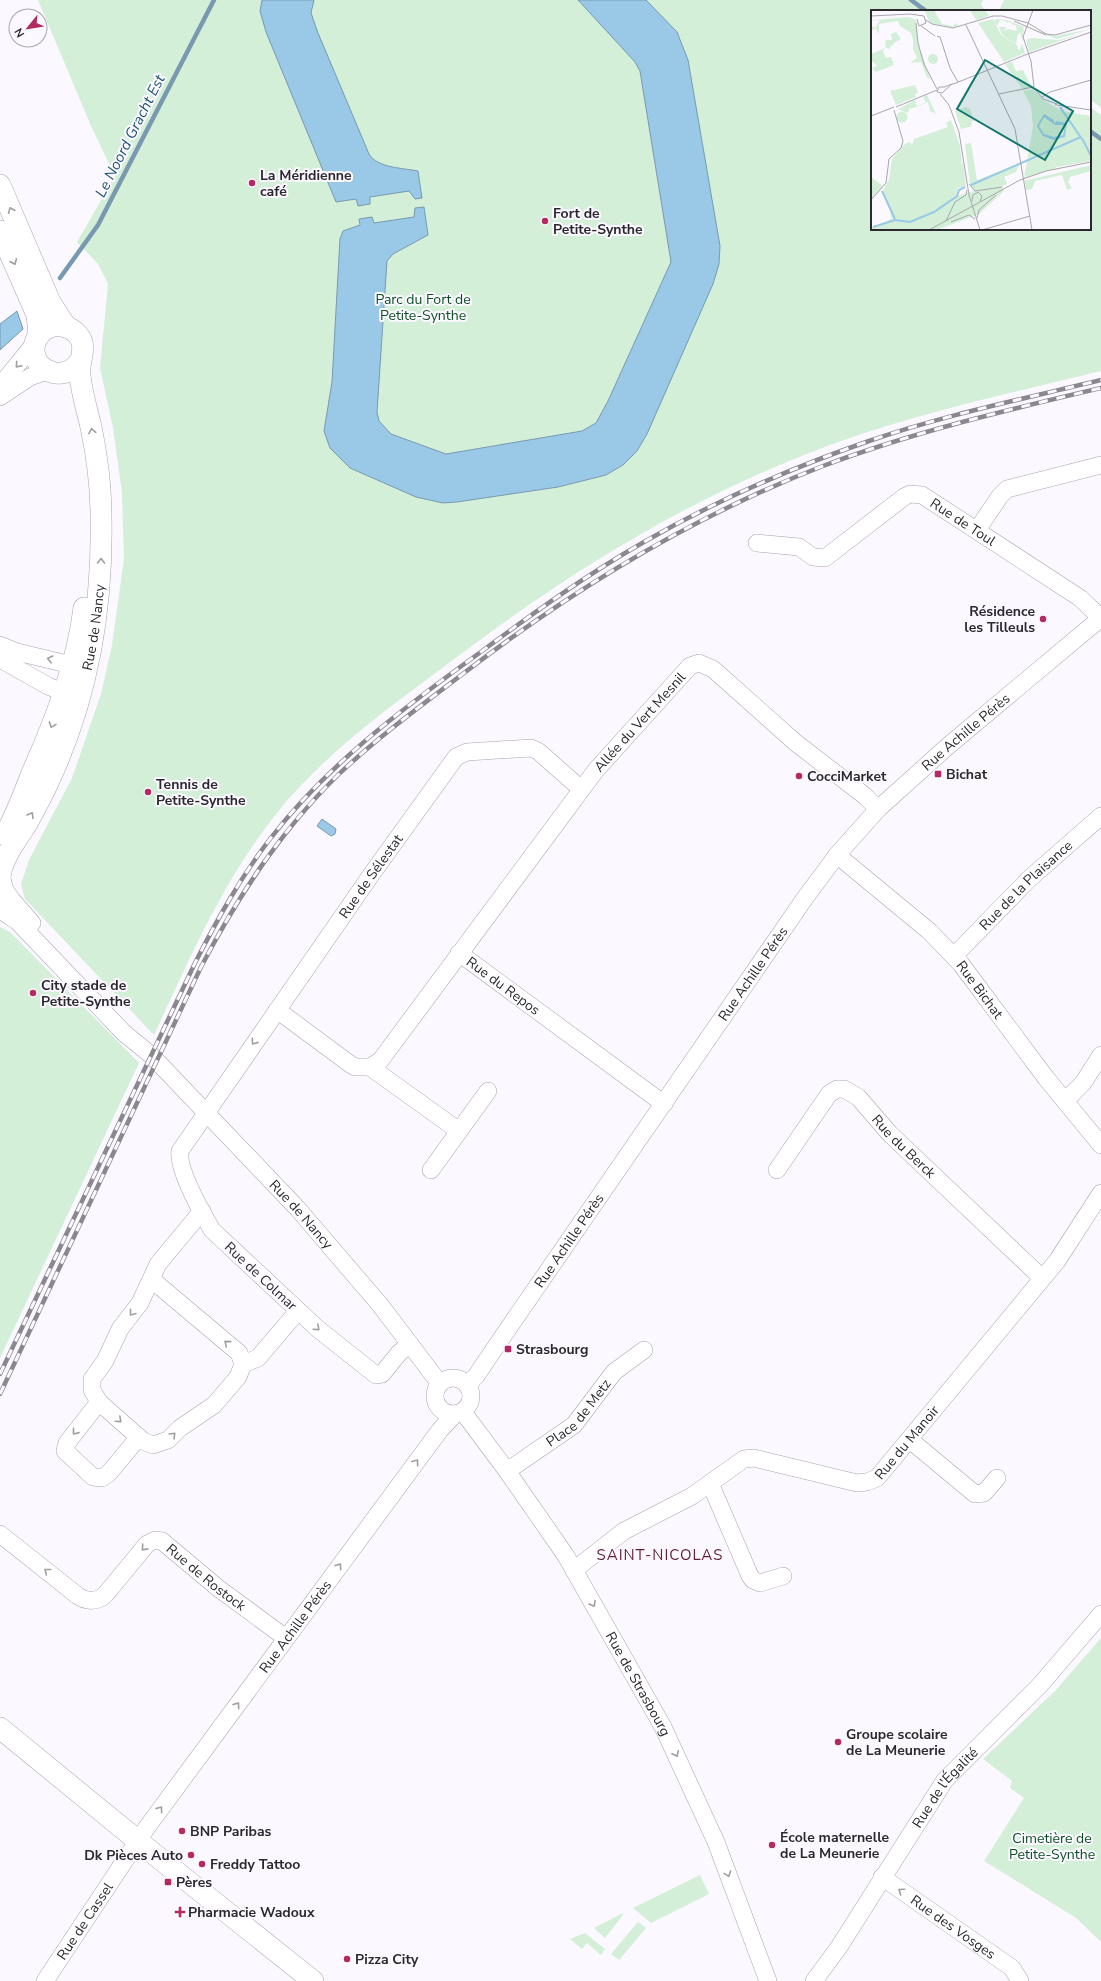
<svg xmlns="http://www.w3.org/2000/svg" width="1101" height="1981" viewBox="0 0 1101 1981" font-family="'Nunito Sans',sans-serif">
<style>
.green{fill:#d3efd8}
.water{fill:#99c9e7;stroke:#7899b0}
.lines{fill:none;stroke-linecap:round;stroke-linejoin:round}
.stream{stroke:#7899b0;stroke-width:4.5}
.minor-casing{stroke:#aaa1b2;stroke-width:18}
.major-casing{stroke:#aaa1b2;stroke-width:22}
.minor{stroke:#fff;stroke-width:17}
.major{stroke:#fff;stroke-width:21}
.rail-casing{stroke:#8b878e;stroke-width:4.5}
.rail{stroke:#fcf8ff;stroke-width:3;stroke-dasharray:9;stroke-linecap:butt}
.oneway{stroke:#a09ea1}
.poi-dot{fill:#b52962;stroke:#fcf8ff;stroke-width:1.5}
.labels{text-anchor:middle;stroke-width:4;stroke-linejoin:round;paint-order:stroke}
.poi-label{font-size:14px;font-weight:bold;fill:#2c282f;stroke:#fcf8ff;text-anchor:start}
.park-label{font-size:14px;fill:#0d5026;stroke:#fcf8ff}
.street-label{font-size:14px;fill:#2c282f;stroke:#fcf8ff}
.water-label{font-size:15px;font-style:italic;fill:#1c5473;stroke:#fcf8ff}
.neighbourhood-label{font-size:15px;letter-spacing:1px;fill:#631f37;stroke:#fcf8ff}
.inset-river{fill:none;stroke:#99c9e7;stroke-width:2}
.inset-road{fill:none;stroke:#a9a5ac;stroke-width:1}
.view{fill:#0f766e;fill-opacity:0.15;stroke:#0f766e;stroke-width:2}
.inset-edge{fill:none;stroke:#2c282f;stroke-width:2}
</style>
<rect width="100%" height="100%" fill="#fcf8ff"/>
<g class="green">
<path d="M38,0h945l-2,4 4,7h-113v218h218v-122l11,8v256c-106,26 -213,48 -314,91 -124,51 -236,123 -342,204 -59,44 -122,89 -168,147 -54,67 -87,145 -123,222l-129,-136 -4,-15 8,-24 43,-82 29,-84 11,-49 12,-86 -2,-67 -9,-64 -13,-60 8,-84 -10,-20 -21,-22 38,-66 -24,-50z"/>
<polygon points="1004,0 1101,0 1101,108 1090,99 1090,11 999,11"/>
<polygon points="0,927 10,932 139,1063 0,1358"/>
<polygon points="1101,1638 1101,1942 1076,1918 984,1861 1024,1798 1010,1788 1012,1781 983,1759 1056,1690"/>
<polygon points="700,1875 709,1894 651,1923 633,1908"/>
<polygon points="623,1913 623,1915 605,1938 594,1928"/>
<polygon points="638,1922 646,1928 619,1960 611,1954"/>
<polygon points="585,1933 605,1949 601,1955 587,1943 582,1949 570,1939"/>
</g>
<g class="water">
<path d="M262,0h52l-3,13 7,20 51,121c8,14 34,14 49,17l4,27 -7,1 -6,-8 -39,6v7l-12,2 -2,-7 -20,3 -70,-170 -6,-21z"/>
<polygon points="578,0 646,0 677,32 688,60 720,246 719,264 713,284 647,434 637,451 623,465 606,475 558,487 457,502 443,503 416,497 350,468 330,448 324,431 332,382 340,239 343,231 360,225 359,219 372,217 374,223 414,217 415,208 424,207 428,235 393,254 387,261 377,412 379,421 391,434 446,454 582,431 596,423 608,401 671,262 640,71 635,62"/>
<polygon points="17,311 23,329 0,350 0,324"/>
<polygon points="322,819 336,829 335,834 331,836 317,826"/>
</g>
<g class="lines">
<g class="stream">
<polyline points="911,0 926,11"/>
<polyline points="1090,131 1101,139"/>
<polyline points="60,278 98,225 214,0"/>
</g>
<g class="minor-casing">
<g id="minor">
<polyline points="0,386 35,343"/>
<polyline points="0,397 30,377 47,371"/>
<polyline points="977,530 1000,496 1007,489 1101,465"/>
<path id="s1" d="M757,543l42,4 14,10 12,1 79,-61 6,-3 12,1 158,103 21,20"/>
<polyline points="0,645 17,652 84,668"/>
<polyline points="0,659 48,686 74,697"/>
<path id="s2" d="M837,855l92,76 32,33 85,114 55,67"/>
<polyline points="3,887 12,900 32,923"/>
<path id="s3" d="M0,910l17,11 107,112 27,22 147,154 83,97 59,78"/>
<path id="s4" d="M459,953l205,151"/>
<path id="s5" d="M954,956l75,-77 72,-63"/>
<polyline points="277,1010 350,1064 355,1067 370,1067 459,1131"/>
<path id="s6" d="M370,1067l10,-6 216,-291 94,-104 9,-3 14,6 83,74 69,53 13,13"/>
<polyline points="1065,1101 1083,1083 1101,1055"/>
<polyline points="431,1170 488,1091"/>
<path id="s7" d="M777,1170l52,-76 8,-5h7l14,8 32,37 152,144"/>
<polyline points="151,1279 239,1353 243,1364 238,1377 214,1405 180,1428 168,1440 153,1445 143,1441 99,1402 92,1390 92,1379 105,1361 120,1329 140,1303 158,1264 202,1211"/>
<path id="s8" d="M410,1344l-11,9 -17,21 -6,1 -58,-46 -106,-99c-10,-17 -35,-61 -32,-79l191,-276 85,-118 11,-5 64,-4 7,3 43,38"/>
<polyline points="243,1364 258,1358 298,1311"/>
<circle cx="453" cy="1396" r="18"/>
<path id="s9" d="M467,1385l9,-9 25,-37 304,-441 32,-43 41,-46 70,-63 153,-128"/>
<polyline points="99,1402 67,1443 65,1451 93,1477 102,1478 109,1473 139,1437"/>
<path id="s10" d="M463,1412l44,59 59,85 97,171 53,115 52,139"/>
<polyline points="910,1440 975,1494 984,1493 997,1478"/>
<path id="s11" d="M507,1471l67,-46 40,-53 30,-22"/>
<polyline points="710,1483 750,1576 753,1580 760,1583 783,1576"/>
<path id="s12" d="M0,1534l78,62c9,6 19,6 27,-1l42,-51 8,-4 7,1 56,47 68,50"/>
<path id="s13" d="M574,1570l50,-39 68,-35 52,-37 10,-1 103,25 10,-1 10,-4 180,-217 44,-68"/>
<path id="s14" d="M882,1877l130,91 8,13"/>
<path id="s15" d="M45,1981l100,-151 295,-400 15,-16"/>
<path id="s16" d="M814,1981l25,-34 106,-167 95,-95 61,-71"/>
</g>
</g>
<g class="major-casing">
<g id="major">
<polyline points="0,185 50,302 66,327"/>
<polyline points="0,231 37,315 39,335"/>
<path d="M5,835c11,-20 19,-41 27,-62 23,-52 45,-108 52,-165"/>
<path id="s17" d="M0,877c2,-19 16,-36 26,-52 9,-16 18,-33 25,-49 38,-83 52,-169 50,-260 0,-29 -4,-60 -10,-89 -4,-17 -9,-33 -11,-51 -2,-11 5,-23 2,-34 -4,-11 -16,-18 -28,-16 -8,1 -14,7 -18,14 -11,27 27,47 44,21"/>
<polyline points="0,879 3,891 0,901"/>
<polyline points="0,1728 154,1854 313,1981"/>
</g>
</g>
<use href="#minor" class="minor"/>
<use href="#major" class="major"/>
<g class="rail-casing">
<g id="rail">
<path d="M0,1374l195,-411c22,-43 45,-85 75,-124 57,-74 132,-130 208,-185 54,-40 108,-79 166,-112 71,-41 147,-74 225,-101 75,-26 154,-42 232,-61"/>
<path d="M0,1394l201,-427c37,-71 80,-137 138,-193 39,-37 83,-69 125,-101 111,-85 229,-157 359,-207 90,-34 184,-56 278,-78"/>
</g>
</g>
<use href="#rail" class="rail"/>
</g>
<defs><path id="oneway-chevron" d="M-2-3.5L2.5 0L-2 3.5" fill="none" stroke-width="1.6" stroke-linecap="round" stroke-linejoin="round"/></defs>
<g class="oneway">
<use href="#oneway-chevron" transform="translate(11 210) rotate(-113)"/>
<use href="#oneway-chevron" transform="translate(14 262) rotate(67)"/>
<use href="#oneway-chevron" transform="translate(18 365) rotate(131)"/>
<use href="#oneway-chevron" transform="translate(92 431) rotate(-101)"/>
<use href="#oneway-chevron" transform="translate(101 561) rotate(-89)"/>
<use href="#oneway-chevron" transform="translate(50 659) rotate(-167)"/>
<use href="#oneway-chevron" transform="translate(52 725) rotate(110)"/>
<use href="#oneway-chevron" transform="translate(31 815) rotate(-59)"/>
<use href="#oneway-chevron" transform="translate(254 1042) rotate(125)"/>
<use href="#oneway-chevron" transform="translate(132 1313) rotate(128)"/>
<use href="#oneway-chevron" transform="translate(317 1328) rotate(42)"/>
<use href="#oneway-chevron" transform="translate(227 1343) rotate(-140)"/>
<use href="#oneway-chevron" transform="translate(119 1420) rotate(42)"/>
<use href="#oneway-chevron" transform="translate(75 1432) rotate(129)"/>
<use href="#oneway-chevron" transform="translate(173 1435) rotate(-45)"/>
<use href="#oneway-chevron" transform="translate(416 1462) rotate(-54)"/>
<use href="#oneway-chevron" transform="translate(144 1548) rotate(132)"/>
<use href="#oneway-chevron" transform="translate(339 1566) rotate(-54)"/>
<use href="#oneway-chevron" transform="translate(47 1571) rotate(-141)"/>
<use href="#oneway-chevron" transform="translate(593 1604) rotate(60)"/>
<use href="#oneway-chevron" transform="translate(237 1705) rotate(-54)"/>
<use href="#oneway-chevron" transform="translate(676 1754) rotate(65)"/>
<use href="#oneway-chevron" transform="translate(160 1809) rotate(-54)"/>
<use href="#oneway-chevron" transform="translate(728 1874) rotate(70)"/>
<use href="#oneway-chevron" transform="translate(901 1891) rotate(-145)"/>
</g>
<g class="poi-dot">
<circle cx="252" cy="183" r="4"/>
<circle cx="545" cy="221" r="4"/>
<circle cx="1043" cy="619" r="4"/>
<rect x="934" y="770" width="8" height="8" rx="2"/>
<circle cx="799" cy="776" r="4"/>
<circle cx="148" cy="792" r="4"/>
<circle cx="33" cy="993" r="4"/>
<rect x="504" y="1345" width="8" height="8" rx="2"/>
<circle cx="838" cy="1742" r="4"/>
<circle cx="182" cy="1831" r="4"/>
<circle cx="772" cy="1845" r="4"/>
<circle cx="191" cy="1855" r="4"/>
<circle cx="202" cy="1864" r="4"/>
<rect x="164" y="1878" width="8" height="8" rx="2"/>
<path d="M178 1906h4v4h4v4h-4v4h-4v-4h-4v-4h4z"/>
<circle cx="347" cy="1959" r="4"/>
</g>
<g class="labels">
<g class="poi-label">
<text x="260" y="180">La Méridienne<tspan x="260" dy="16">café</tspan></text>
<text x="553" y="218">Fort de<tspan x="553" dy="16">Petite-Synthe</tspan></text>
<text x="1035" y="616" text-anchor="end">Résidence<tspan x="1035" dy="16">les Tilleuls</tspan></text>
<text x="946" y="779">Bichat</text>
<text x="807" y="781">CocciMarket</text>
<text x="156" y="789">Tennis de<tspan x="156" dy="16">Petite-Synthe</tspan></text>
<text x="41" y="990">City stade de<tspan x="41" dy="16">Petite-Synthe</tspan></text>
<text x="516" y="1354">Strasbourg</text>
<text x="846" y="1739">Groupe scolaire<tspan x="846" dy="16">de La Meunerie</tspan></text>
<text x="190" y="1836">BNP Paribas</text>
<text x="780" y="1842">École maternelle<tspan x="780" dy="16">de La Meunerie</tspan></text>
<text x="183" y="1860" text-anchor="end">Dk Pièces Auto</text>
<text x="210" y="1869">Freddy Tattoo</text>
<text x="176" y="1887">Pères</text>
<text x="188" y="1917">Pharmacie Wadoux</text>
<text x="355" y="1964">Pizza City</text>
</g>
<g class="park-label">
<text x="423" y="304">Parc du Fort de<tspan x="423" dy="16">Petite-Synthe</tspan></text>
<text x="1052" y="1843">Cimetière de<tspan x="1052" dy="16">Petite-Synthe</tspan></text>
</g>
<g class="street-label">
<text dy="5" stroke="none"><textPath href="#s1" startOffset="239">Rue de Toul</textPath></text>
<text dy="5" stroke="none"><textPath href="#s17" startOffset="269">Rue de Nancy</textPath></text>
<text dy="5" stroke="none"><textPath href="#s6" startOffset="439">Allée du Vert Mesnil</textPath></text>
<text dy="5" stroke="none"><textPath href="#s9" startOffset="825">Rue Achille Pérès</textPath></text>
<text dy="5" stroke="none"><textPath href="#s8" startOffset="687">Rue de Sélestat</textPath></text>
<text dy="5" stroke="none"><textPath href="#s5" startOffset="101">Rue de la Plaisance</textPath></text>
<text dy="5" stroke="none"><textPath href="#s9" startOffset="501">Rue Achille Pérès</textPath></text>
<text dy="5" stroke="none"><textPath href="#s4" startOffset="55">Rue du Repos</textPath></text>
<text dy="5" stroke="none"><textPath href="#s2" startOffset="197">Rue Bichat</textPath></text>
<text dy="5" stroke="none"><textPath href="#s7" startOffset="192">Rue du Berck</textPath></text>
<text dy="5" stroke="none"><textPath href="#s3" startOffset="429">Rue de Nancy</textPath></text>
<text dy="5" stroke="none"><textPath href="#s9" startOffset="177">Rue Achille Pérès</textPath></text>
<text transform="translate(261 1276) rotate(43)" y="5">Rue de Colmar</text>
<text dy="5" stroke="none"><textPath href="#s11" startOffset="93">Place de Metz</textPath></text>
<text dy="5" stroke="none"><textPath href="#s13" startOffset="387">Rue du Manoir</textPath></text>
<text dy="5" stroke="none"><textPath href="#s12" startOffset="268">Rue de Rostock</textPath></text>
<text dy="5" stroke="none"><textPath href="#s15" startOffset="434">Rue Achille Pérès</textPath></text>
<text dy="5" stroke="none"><textPath href="#s10" startOffset="324">Rue de Strasbourg</textPath></text>
<text dy="5" stroke="none"><textPath href="#s16" startOffset="234">Rue de l'Égalité</textPath></text>
<text dy="5" stroke="none"><textPath href="#s15" startOffset="72">Rue de Cassel</textPath></text>
<text dy="5" stroke="none"><textPath href="#s14" startOffset="87">Rue des Vosges</textPath></text>
</g>
<g class="water-label">
<text transform="translate(130 136) rotate(-63)" y="5">Le Noord Gracht Est</text>
</g>
<g class="neighbourhood-label">
<text x="660" y="1560">SAINT-NICOLAS</text>
</g>
</g>
<g transform="translate(871 10)">
<rect width="220" height="220" fill="#fcf8ff"/>
<path d="M53,0h10l8,14 11,2 3,-3 2,3 -6,1 -22,-4zM99,0h15l4,6 -13,4zM38,7l7,3 1,20 13,39 -3,-1 -6,-16 -11,1 7,-5 -4,-9v-9l-2,-7 -11,-7 -2,-5 -19,3v10l-3,-5 -5,1v-4l4,2 5,-8 -7,1 1,-1zM122,9l8,16 16,10 2,6 3,-7 3,9 -21,9 -26,-39zM127,9l9,1 17,7 -2,15 -1,-9 -3,1 -2,10 -14,-9 -3,-8h7l-2,4 4,-2 9,2 -1,-5 -7,-4 -3,1v-2l-6,-1 -3,6 -3,-6zM156,18l28,8 36,-7 -34,10zM25,22l5,7 -7,4 -1,3 -4,-1 2,2 -2,2 -4,-2 1,-7h6l-1,-6zM206,25l-48,17 -3,-12 5,-2 28,2zM14,38l-2,3 3,7 5,-1 3,8 -18,7 -4,-4 5,-2 -6,-6v-6zM57 49a5 5 0 1 1 10 0a5 5 0 1 1-10 0ZM141,52l4,9 7,-1 9,17 -9,3 -18,-26zM44,75l3,8 -3,1 1,3 -20,8 -6,-14zM162,79l10,11 19,11 29,5v45l-34,6 -10,-13 10,14 -33,10 9,-52 -2,-20 -8,-15zM56,85l9,19 -6,-3 -2,-9 -17,7 -1,-2 -2,6 -10,-4 17,-9 2,6 9,-4 -3,-5zM95,97l4,2 4,12 -3,1 1,4 -11,3 -6,-18zM25.5 107a5.5 5.5 0 1 1 11 0a5.5 5.5 0 1 1-11 0ZM80,110l9,26 2,16 -3,2 4,-1 3,23 -8,2 -2,7 -21,17 22,-16 17,-5 -4,-6 -5,-41 6,-1 6,37 43,-17 -4,9 -12,5 3,7 -5,2 2,5 -25,23 -42,16h-66v-2l20,-9 -1,-12 -7,-16 6,-12 3,-20 13,-15 5,-2 2,3 2,-6 34,-12 -2,-4zM220,155v6l-21,6 -2,5 4,6 -5,2 -5,-15 -27,6 -3,8 -6,1 -2,-9zM0,167l12,9 -11,12 -1,-1z" fill="#d3efd8"/>
<path d="M173,104l10,6v4l2,-3 11,2 -2,14 -11,3 -11,-4 -6,-10zM173,107l11,8h10l-2,10 -9,2 -10,-3 -5,-8z" fill="#99c9e7" fill-rule="evenodd"/>
<path class="inset-river" d="M189,97l24,35 7,14M100,175l110,-48M11,181l13,28M2,217l22,-7 15,2 24,-10 23,-16 2,-6 6,-3"/>
<path class="inset-road" d="M162,0l-10,27 8,24 3,26M0,6l39,-2 14,2 2,7 -7,3 -2,-7M55,10l6,4 21,4 40,-12h9l26,7 18,11 9,1 36,-10M143,11l32,14M45,13l2,20 6,21 13,25M95,15l33,70M50,16l14,10M66,26l3,1 10,31 8,14M81,74l-10,9 -5,-1 2,-5h6l4,-2 7,-2 69,-28 66,-23M163,78l9,11 14,5 -2,1M69,84l9,11 10,27 10,63 11,35M128,84l34,-7M128,85l16,34 17,101M171,87l8,-5 41,-12M186,95l34,5M25,97l41,-17M0,106l23,-9M18,149l12,-11 2,-7 -9,-31M98,174l6,7 27,-4M0,190l15,-17 3,-24M101,191l1,-6 5,-3 4,4 -2,6M106,208l2,-8 17,-15M75,211l9,-19 11,-7 1,-5M80,212l18,-7 6,4M58,220l91,-50 26,-9 45,-9M111,220l48,-14"/>
<path class="view" d="M114,50l88,51 -28,49 -88,-51z"/>
<rect width="220" height="220" class="inset-edge"/>
</g>
<g transform="translate(28 28) rotate(240)"><circle r="19" fill="#fcf8ff" stroke="#a9a5ac"/>
<path d="M0-3L7 15L0 10L-7 15Z" fill="#b52962"/>
<text y="-6" font-size="11" font-weight="bold" text-anchor="middle" fill="#2c282f">N</text>
</g>
</svg>
